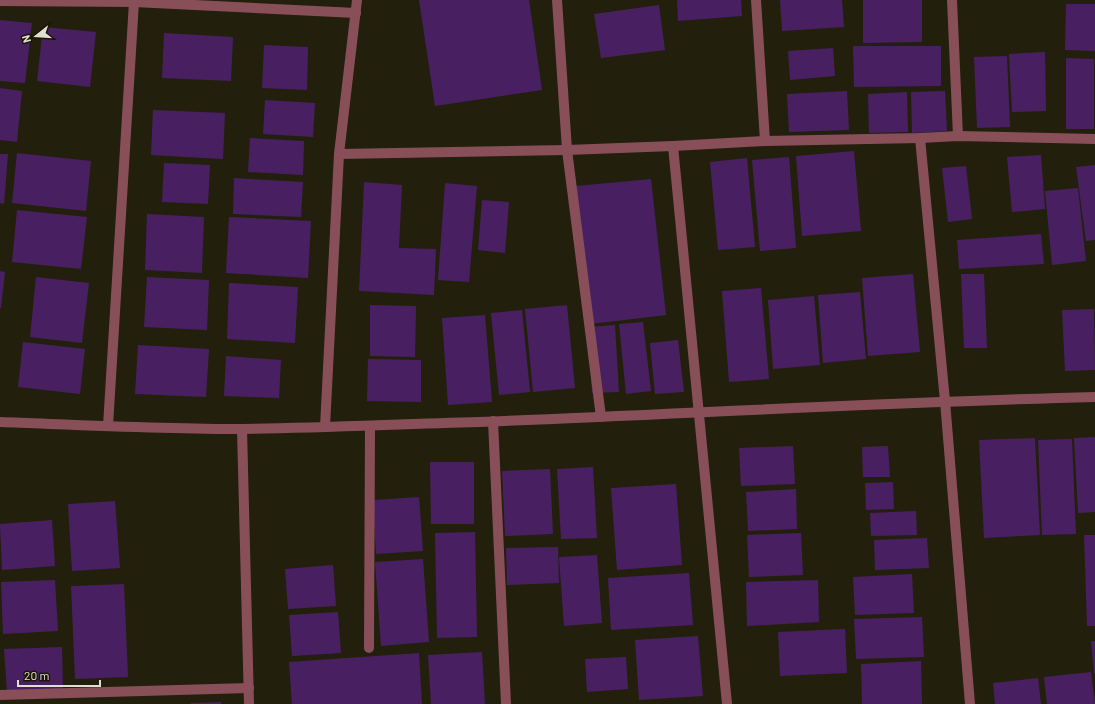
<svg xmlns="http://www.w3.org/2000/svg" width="1095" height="704" viewBox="0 0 1095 704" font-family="Barlow,sans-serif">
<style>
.building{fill:#482061}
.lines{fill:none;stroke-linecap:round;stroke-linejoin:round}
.minor{stroke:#894f59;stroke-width:10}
</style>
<rect width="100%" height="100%" fill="#221f0d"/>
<g class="building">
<polygon points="419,0 529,0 542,90 435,106"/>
<polygon points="677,0 741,0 742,16 678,21"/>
<polygon points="780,0 842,0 844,27 782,31"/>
<polygon points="863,0 922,0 922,42 863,43"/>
<polygon points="1066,4 1095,4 1095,51 1065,50"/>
<polygon points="659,5 665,50 601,58 594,14"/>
<polygon points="0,20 32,23 25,83 0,81"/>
<polygon points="43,27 96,32 90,87 37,81"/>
<polygon points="164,33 233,37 231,81 162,78"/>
<polygon points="264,45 308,47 307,90 262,88"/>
<polygon points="853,46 941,46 941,86 854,87"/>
<polygon points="833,48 835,76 790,80 788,51"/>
<polygon points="1045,52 1046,111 1012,112 1009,54"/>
<polygon points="1007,56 1010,127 977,128 974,57"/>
<polygon points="1066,58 1094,59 1094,129 1066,129"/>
<polygon points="0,88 22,91 17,142 0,140"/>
<polygon points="847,91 849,130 789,132 787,94"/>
<polygon points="945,91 947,131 912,133 911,92"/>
<polygon points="907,92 908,132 869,133 868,94"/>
<polygon points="265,100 315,103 313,137 263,134"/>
<polygon points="153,110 225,113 223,159 151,155"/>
<polygon points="250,138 304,141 303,175 248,172"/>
<polygon points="854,151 861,231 802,236 796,156"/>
<polygon points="17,153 91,161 86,211 12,203"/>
<polygon points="0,154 8,154 4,204 0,203"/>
<polygon points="1041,155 1045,209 1012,212 1007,157"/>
<polygon points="789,157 796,248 760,251 752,160"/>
<polygon points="747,158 755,247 718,250 710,162"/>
<polygon points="164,163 210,165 208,204 162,202"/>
<polygon points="1095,165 1095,240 1086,241 1076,167"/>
<polygon points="966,166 972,219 948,222 942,168"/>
<polygon points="234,178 303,182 301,217 233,214"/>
<polygon points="651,179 666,315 591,324 576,186"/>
<polygon points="364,182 402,185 399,248 436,249 434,295 359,291"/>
<polygon points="445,183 477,186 469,282 438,280"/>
<polygon points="1078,188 1086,261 1052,265 1045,191"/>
<polygon points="482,200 509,202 505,253 478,250"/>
<polygon points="17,210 87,217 81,269 12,262"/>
<polygon points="147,214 204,217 202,273 145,270"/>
<polygon points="229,217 311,221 308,278 226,273"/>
<polygon points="1041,234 1044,264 959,269 957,240"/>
<polygon points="0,271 5,272 1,308 0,308"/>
<polygon points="913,274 920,352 868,356 862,278"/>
<polygon points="961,274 984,274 987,348 964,348"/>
<polygon points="36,277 89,283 82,343 30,337"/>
<polygon points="147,277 209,280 207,330 144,327"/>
<polygon points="229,283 298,287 295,343 227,339"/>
<polygon points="761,288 769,379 729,382 722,291"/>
<polygon points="860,292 866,359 823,363 818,295"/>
<polygon points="814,296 820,365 773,369 768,300"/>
<polygon points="370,305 416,306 415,357 370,356"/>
<polygon points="567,305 575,388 533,392 525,309"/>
<polygon points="1094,309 1095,370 1065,371 1062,310"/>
<polygon points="522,310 530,392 499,395 491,313"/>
<polygon points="485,315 492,402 448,405 442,318"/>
<polygon points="643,322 651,391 626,394 619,324"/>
<polygon points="615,325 619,392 592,393 588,327"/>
<polygon points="678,340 684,392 655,394 650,343"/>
<polygon points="23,342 85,349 80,394 18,387"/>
<polygon points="138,345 209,349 206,397 135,394"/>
<polygon points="226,356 281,360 279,398 224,396"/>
<polygon points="368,359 421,360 421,402 367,401"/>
<polygon points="1095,437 1095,512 1078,513 1074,438"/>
<polygon points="1035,438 1040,535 984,538 979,440"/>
<polygon points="1072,439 1076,534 1042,535 1038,440"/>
<polygon points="793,446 795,484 741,486 739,448"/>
<polygon points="888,446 890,477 863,477 862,447"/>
<polygon points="430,462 474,462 474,524 431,524"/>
<polygon points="593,467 597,538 561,539 557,469"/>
<polygon points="550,469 553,534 505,536 502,471"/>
<polygon points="893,482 894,509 866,510 865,483"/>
<polygon points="676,484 682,565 617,570 611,488"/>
<polygon points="796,489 797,529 748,531 746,492"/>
<polygon points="419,497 423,551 376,554 373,500"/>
<polygon points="115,501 120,568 72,571 68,504"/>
<polygon points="916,511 917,535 871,536 870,513"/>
<polygon points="52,520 55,566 2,570 0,524"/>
<polygon points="475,532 477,637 437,638 435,533"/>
<polygon points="801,533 803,575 749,577 747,535"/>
<polygon points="1084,535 1095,535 1095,626 1087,626"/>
<polygon points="927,538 929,568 875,570 874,540"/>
<polygon points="558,547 559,583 507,585 506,548"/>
<polygon points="597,555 602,623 564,626 559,557"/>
<polygon points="423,559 429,642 381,646 375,562"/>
<polygon points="333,565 336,606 288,609 285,569"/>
<polygon points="689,573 693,625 611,630 608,578"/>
<polygon points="912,574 914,613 855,615 853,577"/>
<polygon points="55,580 58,631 3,634 1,582"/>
<polygon points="818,580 819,622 747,626 746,582"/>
<polygon points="124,584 128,677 75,679 71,586"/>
<polygon points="338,612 341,653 292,656 289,615"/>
<polygon points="922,617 924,657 856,659 854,619"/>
<polygon points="845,629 847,673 780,676 778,632"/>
<polygon points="698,636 703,696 639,700 635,640"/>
<polygon points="1091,641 1095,641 1095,673 1094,673"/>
<polygon points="62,647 63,690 7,692 4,649"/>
<polygon points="482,652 485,704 431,704 428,655"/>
<polygon points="419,653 422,704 292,704 289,662"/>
<polygon points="626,657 628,689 587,692 585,659"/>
<polygon points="921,661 922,704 862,704 861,664"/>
<polygon points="1091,672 1095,704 1047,704 1044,677"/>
<polygon points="1038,678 1041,704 995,704 993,683"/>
<polygon points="221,702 221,704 191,704 191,703"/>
</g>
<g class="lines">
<g class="minor">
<polyline points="557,0 567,150 601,417"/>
<polyline points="756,0 765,141"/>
<polyline points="952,0 958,136"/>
<polyline points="0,1 134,2 356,13"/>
<polyline points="920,138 945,401 970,704"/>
<polyline points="673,146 727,704"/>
<polyline points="339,154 567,150 673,146 765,141 920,138 958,136 1095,139"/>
<polyline points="493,421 506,704"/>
<path d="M0,422c81,3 161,7 242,7 79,-1 158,-5 237,-7 205,-8 411,-20 616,-25"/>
<polyline points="108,426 134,2"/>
<polyline points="325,427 339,154 357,0"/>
<polyline points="242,429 249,704"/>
<polyline points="369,648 370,426"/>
<polyline points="0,695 249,688"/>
</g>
</g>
<g transform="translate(36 36) rotate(253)" stroke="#191605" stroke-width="3" paint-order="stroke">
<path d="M0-3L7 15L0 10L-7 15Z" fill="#e1ded3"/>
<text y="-6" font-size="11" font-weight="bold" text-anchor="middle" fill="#e1ded3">N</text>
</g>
<path d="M18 680v6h82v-6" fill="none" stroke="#e1ded3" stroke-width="2"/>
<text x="24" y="680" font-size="12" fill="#e1ded3" stroke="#191605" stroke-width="3" paint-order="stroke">20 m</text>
</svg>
